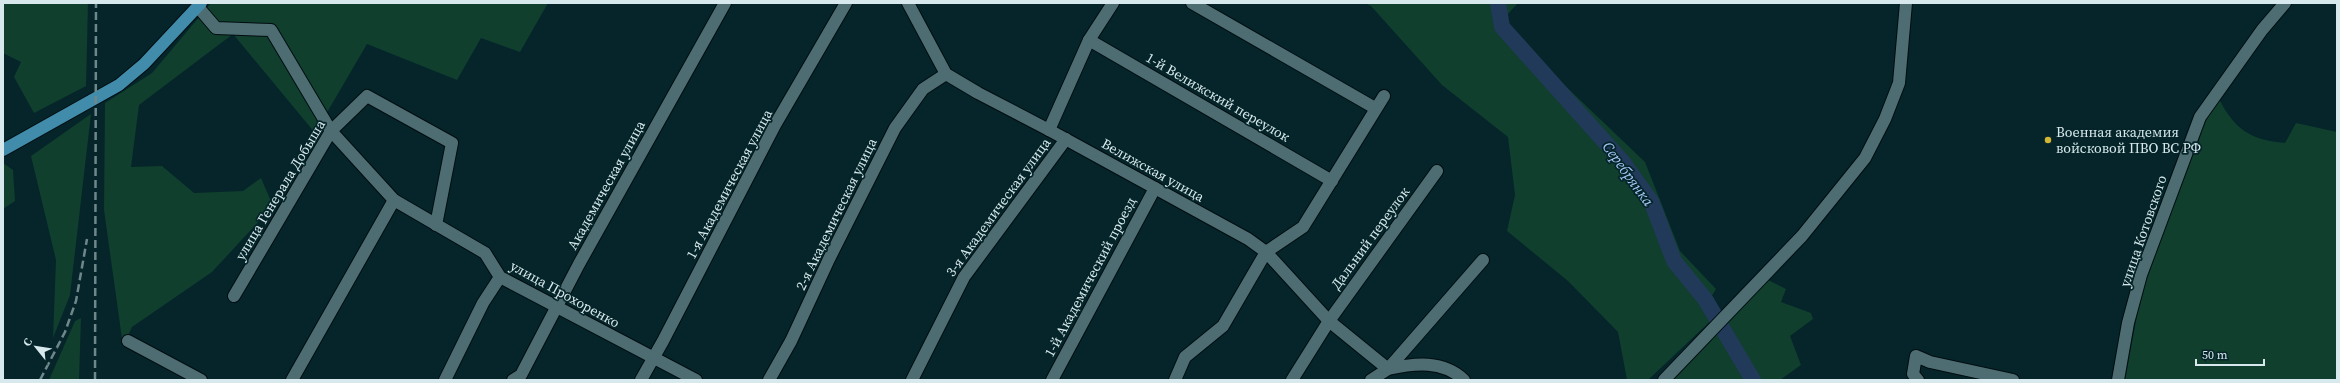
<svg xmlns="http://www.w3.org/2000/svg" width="2340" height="383" viewBox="0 0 2340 383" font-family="'Source Serif 4',serif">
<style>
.green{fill:#103f2d}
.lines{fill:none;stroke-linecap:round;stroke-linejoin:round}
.river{stroke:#213a5a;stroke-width:16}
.minor-casing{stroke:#000d11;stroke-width:14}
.major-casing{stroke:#000d11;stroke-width:14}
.minor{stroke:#4e6d73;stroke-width:12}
.major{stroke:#418caa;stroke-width:12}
.rail{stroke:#6e878b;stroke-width:2.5;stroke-dasharray:8 4;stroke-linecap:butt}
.poi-dot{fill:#d2b635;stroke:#05252a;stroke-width:1.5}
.labels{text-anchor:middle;stroke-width:3.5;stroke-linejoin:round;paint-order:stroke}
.street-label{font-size:14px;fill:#d7e9ec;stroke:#05252a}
.poi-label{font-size:14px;fill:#d7e9ec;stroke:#05252a;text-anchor:start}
.water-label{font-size:15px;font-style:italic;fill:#a6c9f8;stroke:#05252a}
</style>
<rect width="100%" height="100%" fill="#05252a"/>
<g class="green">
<polygon points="3,3 88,3 86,86 34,113 14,77 21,62 3,53"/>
<polygon points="211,3 548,3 520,52 481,38 457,80 367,44 315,133 233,34 139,105 131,167 162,166 194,193 243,191 261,178 273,206 212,272 132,327 123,346 104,210 105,103 152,73"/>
<polygon points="1365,3 1518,3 1506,16 1514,37 1645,162 1680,251 1716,289 1710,299 1721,311 1648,380 1627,380 1618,332 1568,281 1507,231 1515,195 1508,137 1442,85 1371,6"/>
<path d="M2219,99c16,31 32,41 66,44l11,-20 41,9v248h-212l13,-70 14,-54 51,-138z"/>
<polygon points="91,114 70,295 53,338 56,260 31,156"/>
<polygon points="3,163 13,170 15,201 3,209"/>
<polygon points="1768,280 1786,289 1781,302 1811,313 1813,319 1790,336 1801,365 1780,380 1673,380"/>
<polygon points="81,318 79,380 49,380 75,321"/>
</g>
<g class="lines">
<polyline class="river" points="1498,3 1502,27 1622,161 1652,203 1674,261 1705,299 1753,380"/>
<g class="minor-casing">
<g id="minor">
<path d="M908,3l38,71 32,19 71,37 199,109 18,13 63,69 59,48c27,-6 55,-9 76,11"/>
<polyline points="1192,3 1375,108"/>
<polyline points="198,7 216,28 271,30 331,131 394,200 485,253 500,277 696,380"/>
<polyline points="1089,40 1332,181"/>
<polyline points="1049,130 1089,40 1113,3"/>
<polyline points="234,296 331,131 367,96 452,143 436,225"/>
<polyline points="128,341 201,380"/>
<polyline points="292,380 394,200"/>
<polyline points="445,380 483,303 500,277"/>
<polyline points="513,380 521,375 579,264 725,3"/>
<polyline points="641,380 663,341 775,125 846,3"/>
<polyline points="769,380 791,341 829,259 895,128 923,89 946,74"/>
<polyline points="912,380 964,277 1066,139"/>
<polyline points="1052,380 1155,188"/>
<polyline points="1175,380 1185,357 1223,326 1266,252 1303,227 1384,96"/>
<polyline points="1292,380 1329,321 1437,171"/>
<polyline points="1371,380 1388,369 1483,260"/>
<polyline points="1664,380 1802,236 1865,158 1885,119 1899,83 1906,3"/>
<polyline points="1918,380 1913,374 1916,356 1930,362 2013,380"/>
<polyline points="2118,380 2128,323 2141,275 2200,117 2262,30 2285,3"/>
</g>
</g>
<g class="major-casing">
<polyline id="major" points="3,150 119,85 144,64 201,3"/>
</g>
<use href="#minor" class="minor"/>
<use href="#major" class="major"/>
<g class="rail">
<polyline points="40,380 65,332 76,301 87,239"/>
<polyline points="95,380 96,3"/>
</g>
</g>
<circle class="poi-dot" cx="2048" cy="140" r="4"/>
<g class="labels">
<g class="street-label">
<text transform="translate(1218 97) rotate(30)" y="5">1-й Велижский переулок</text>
<text transform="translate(1153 170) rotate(29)" y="5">Велижская улица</text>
<text transform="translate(729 184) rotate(-62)" y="5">1-я Академическая улица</text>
<text transform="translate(606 185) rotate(-61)" y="5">Академическая улица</text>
<text transform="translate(280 190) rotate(-59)" y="5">улица Генерала Добыша</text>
<text transform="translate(998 207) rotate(-54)" y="5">3-я Академическая улица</text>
<text transform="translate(836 214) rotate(-64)" y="5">2-я Академическая улица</text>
<text transform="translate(2143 231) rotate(-71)" y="5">улица Котовского</text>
<text transform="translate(1370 238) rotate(-54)" y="5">Дальний переулок</text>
<text transform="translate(1090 277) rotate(-62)" y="5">1-й Академический проезд</text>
<text transform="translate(565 294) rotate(29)" y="5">улица Прохоренко</text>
</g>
<g class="poi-label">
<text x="2056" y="137">Военная академия<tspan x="2056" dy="16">войсковой ПВО ВС РФ</tspan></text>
</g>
<g class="water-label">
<text transform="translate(1628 174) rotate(54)" y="5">Серебрянка</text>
</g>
</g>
<rect width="2340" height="383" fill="none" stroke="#d7e9ec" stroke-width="8"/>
<g transform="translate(36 347) rotate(300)" stroke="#05252a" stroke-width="3" paint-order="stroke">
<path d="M0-3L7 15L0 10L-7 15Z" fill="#d7e9ec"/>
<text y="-6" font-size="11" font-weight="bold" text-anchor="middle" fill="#d7e9ec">С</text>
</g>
<path d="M2196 359v6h68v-6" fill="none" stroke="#d7e9ec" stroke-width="2"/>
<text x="2202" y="359" font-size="12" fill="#d7e9ec" stroke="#05252a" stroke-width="3" paint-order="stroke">50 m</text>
</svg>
